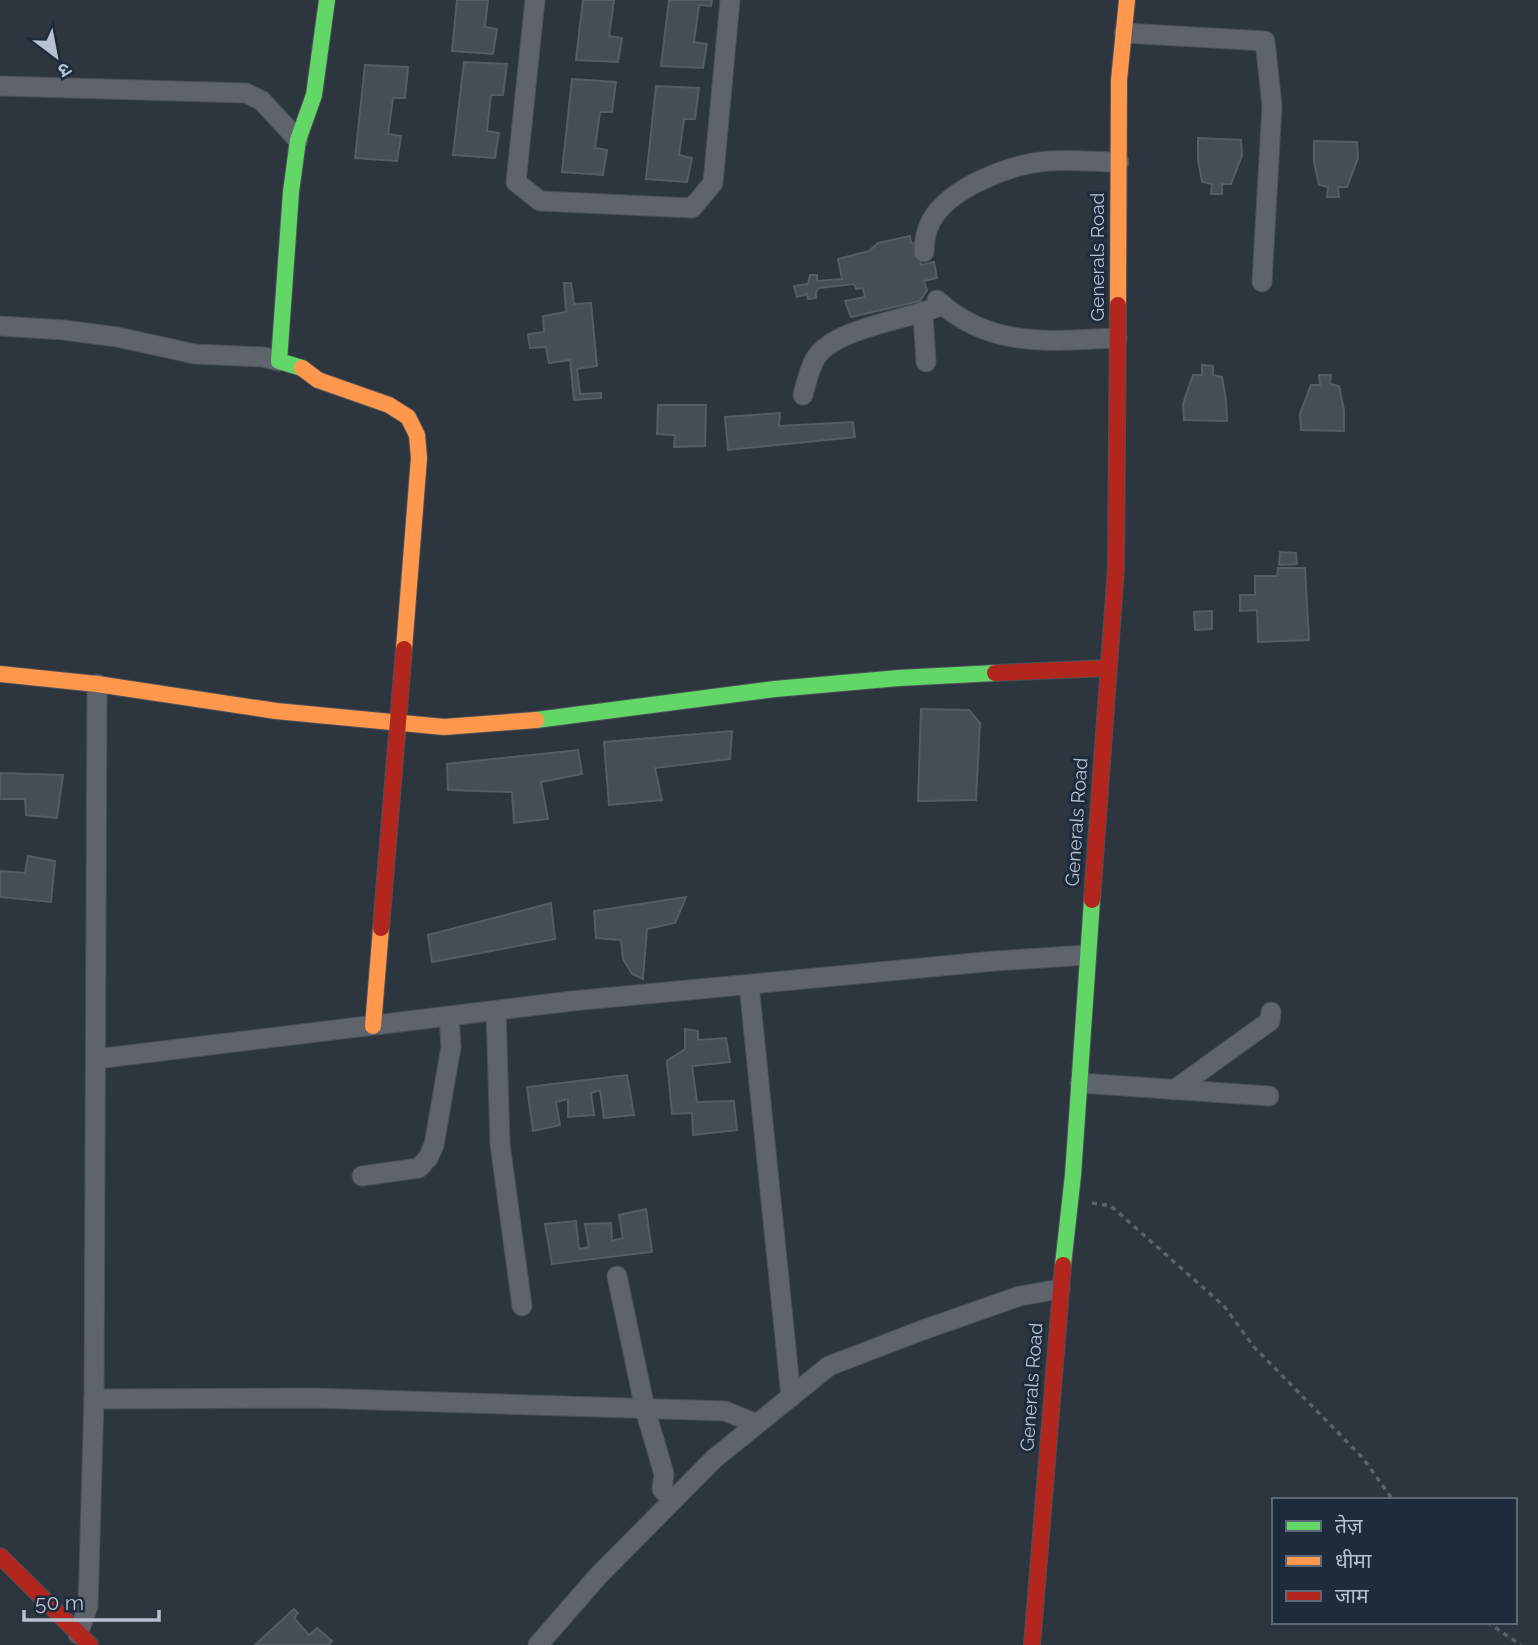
<svg xmlns="http://www.w3.org/2000/svg" width="1538" height="1645" viewBox="0 0 1538 1645" font-family="Raleway,'Noto Sans Devanagari',sans-serif">
<style>
.building{fill:#464d56;stroke:#555c66;stroke-width:2}
.lines{fill:none;stroke-linecap:round;stroke-linejoin:round}
.street-casing{stroke:#4c5159;stroke-width:21}
.fast-casing{stroke:#4c5159;stroke-width:18}
.slow-casing{stroke:#4c5159;stroke-width:18}
.jam-casing{stroke:#4c5159;stroke-width:18}
.path{stroke:#5a6269;stroke-width:3.5;stroke-dasharray:5 5;stroke-linecap:butt}
.street{stroke:#5e636c;stroke-width:19}
.fast{stroke:#63d668;stroke-width:16}
.slow{stroke:#ff974d;stroke-width:16}
.jam{stroke:#b3261e;stroke-width:16}
.labels{text-anchor:middle;stroke-width:6;stroke-linejoin:round;paint-order:stroke}
.street-label{font-size:19px;fill:#b8c1cf;stroke:#1e2b3c}
</style>
<rect width="100%" height="100%" fill="#2d353f"/>
<g class="building">
<polygon points="457,0 488,0 485,27 497,29 493,54 452,51"/>
<polygon points="583,0 614,0 609,36 622,38 618,62 576,60"/>
<polygon points="669,0 712,0 711,6 699,5 694,42 707,44 703,68 661,66"/>
<polygon points="464,62 507,64 503,95 491,95 487,131 499,133 495,158 453,155"/>
<polygon points="365,65 408,67 405,98 393,98 388,134 401,136 397,161 355,158"/>
<polygon points="572,79 616,82 612,112 600,112 595,148 607,150 603,175 562,172"/>
<polygon points="656,86 699,88 695,119 684,119 679,155 692,158 687,182 646,179"/>
<polygon points="1198,138 1241,140 1242,155 1231,184 1222,184 1222,194 1211,194 1212,184 1202,182 1198,159"/>
<polygon points="1314,141 1357,142 1358,158 1347,187 1338,187 1339,197 1327,197 1328,187 1319,185 1314,162"/>
<polygon points="910,236 911,243 916,244 921,265 934,262 937,278 924,281 927,290 920,301 851,317 845,301 865,297 863,288 856,289 854,284 819,288 816,292 816,298 808,299 807,294 797,297 794,286 808,284 810,275 817,275 817,281 842,279 838,259 869,251 878,243"/>
<polygon points="564,283 571,283 574,304 591,303 597,366 577,369 580,394 601,393 601,398 574,400 570,360 549,363 546,347 530,348 528,334 544,332 543,316 566,312"/>
<polygon points="1202,365 1213,366 1213,375 1222,377 1226,400 1227,421 1184,420 1183,404 1193,375 1202,375"/>
<polygon points="1319,375 1331,375 1330,384 1339,386 1344,410 1344,431 1301,430 1300,414 1311,385 1320,385"/>
<polygon points="658,405 706,405 705,446 674,447 675,435 657,434"/>
<polygon points="780,413 779,426 853,422 855,437 728,450 725,417"/>
<polygon points="1280,552 1296,553 1297,564 1279,565"/>
<polygon points="1278,568 1305,568 1309,640 1258,642 1257,610 1240,611 1240,595 1255,595 1255,576 1277,576"/>
<polygon points="1212,611 1212,629 1195,630 1194,612"/>
<polygon points="921,709 969,710 980,723 976,800 918,801"/>
<polygon points="732,731 730,759 655,768 662,800 609,805 604,742"/>
<polygon points="578,750 582,774 541,782 548,819 514,823 512,792 448,790 447,764"/>
<polygon points="0,773 63,775 57,818 26,815 25,799 0,799"/>
<polygon points="28,856 55,861 51,902 0,897 0,871 25,873"/>
<polygon points="686,897 675,923 647,929 643,979 632,974 623,959 621,940 596,938 594,911"/>
<polygon points="551,903 555,939 432,962 428,935"/>
<polygon points="685,1029 698,1031 698,1040 726,1038 730,1062 692,1066 697,1102 734,1101 737,1130 693,1135 692,1113 672,1114 667,1061 685,1049"/>
<polygon points="627,1075 634,1115 604,1118 600,1090 591,1093 594,1115 568,1117 568,1099 556,1102 560,1125 533,1131 527,1087"/>
<polygon points="646,1209 652,1252 552,1264 545,1224 576,1221 579,1249 589,1247 585,1224 611,1223 612,1241 623,1238 619,1215"/>
<polygon points="294,1609 298,1613 294,1618 309,1635 317,1628 332,1641 329,1645 255,1645"/>
</g>
<g class="lines">
<g class="street-casing">
<g id="street">
<polyline points="535,0 516,182 540,201 692,208 713,183 730,0"/>
<polyline points="1124,33 1265,41 1272,106 1262,282"/>
<polyline points="0,86 246,93 262,101 298,140"/>
<path d="M924,252c0,-11 2,-21 7,-31 19,-34 80,-57 117,-60 23,-2 48,1 71,1"/>
<path d="M937,300c53,49 113,41 180,38"/>
<polyline points="923,314 926,362"/>
<polyline points="0,326 64,330 117,337 195,354 263,357 279,361"/>
<path d="M803,395c3,-12 6,-25 12,-36 19,-32 94,-39 128,-54"/>
<polyline points="749,985 791,1397"/>
<polyline points="496,1011 500,1144 522,1306"/>
<polyline points="96,1059 572,1001 995,961 1087,955"/>
<polyline points="1080,1083 1269,1096"/>
<polyline points="1174,1090 1270,1021 1271,1012"/>
<polyline points="362,1176 419,1168 428,1158 434,1145 451,1047 449,1016"/>
<polyline points="617,1276 645,1409 664,1474 662,1489 673,1500"/>
<polyline points="94,1399 314,1398 725,1411 757,1424"/>
<polyline points="78,1634 88,1606 94,1399 97,684"/>
<polyline points="538,1645 598,1576 715,1458 829,1366 920,1331 1020,1296 1060,1289"/>
</g>
</g>
<g class="fast-casing">
<g id="fast">
<polyline points="302,368 279,361 291,192 298,140 314,95 327,0"/>
<polyline points="536,720 775,689 899,678 995,673"/>
<polyline points="1063,1265 1073,1175 1092,900"/>
</g>
</g>
<g class="slow-casing">
<g id="slow">
<polyline points="1118,305 1119,80 1127,0"/>
<polyline points="302,368 318,380 389,405 408,417 417,435 419,458 404,649"/>
<polyline points="0,674 97,684 276,711 444,727 536,720"/>
<polyline points="373,1026 381,928"/>
</g>
</g>
<g class="jam-casing">
<g id="jam">
<polyline points="995,673 1108,668"/>
<polyline points="1092,900 1116,568 1118,305"/>
<polyline points="381,928 404,649"/>
<polyline points="0,1556 90,1645"/>
<polyline points="1032,1645 1063,1265"/>
</g>
</g>
<g class="path">
<polyline points="1092,1203 1111,1206 1224,1306 1254,1347 1362,1457 1393,1500"/>
<polyline points="1487,1622 1521,1645"/>
</g>
<use href="#street" class="street"/>
<use href="#fast" class="fast"/>
<use href="#slow" class="slow"/>
<use href="#jam" class="jam"/>
</g>
<g class="labels">
<g class="street-label">
<text transform="translate(1097 257) rotate(-90)" y="7">Generals Road</text>
<text transform="translate(1076 822) rotate(-86)" y="7">Generals Road</text>
<text transform="translate(1031 1387) rotate(-86)" y="7">Generals Road</text>
</g>
</g>
<rect x="1272" y="1498" width="245" height="126" fill="#1e2b3c" stroke="#5c6777" stroke-width="2"/>
<rect x="1286" y="1521" width="35" height="10" fill="#63d668" stroke="#5c6777" stroke-width="2"/>
<text x="1335" y="1533" font-size="21" fill="#b8c1cf">तेज़</text>
<rect x="1286" y="1556" width="35" height="10" fill="#ff974d" stroke="#5c6777" stroke-width="2"/>
<text x="1335" y="1568" font-size="21" fill="#b8c1cf">धीमा</text>
<rect x="1286" y="1591" width="35" height="10" fill="#b3261e" stroke="#5c6777" stroke-width="2"/>
<text x="1335" y="1603" font-size="21" fill="#b8c1cf">जाम</text>
<g transform="translate(56 56) rotate(148)" stroke="#1e2b3c" stroke-width="5" paint-order="stroke">
<path d="M0-5L12 26L0 18L-12 26Z" fill="#b8c1cf"/>
<text y="-10" font-size="19" font-weight="bold" text-anchor="middle" fill="#b8c1cf">उ</text>
</g>
<path d="M24 1610v10h135v-10" fill="none" stroke="#b8c1cf" stroke-width="3.5"/>
<text x="35" y="1610" font-size="21" fill="#b8c1cf" stroke="#1e2b3c" stroke-width="5" paint-order="stroke">50 m</text>
</svg>
